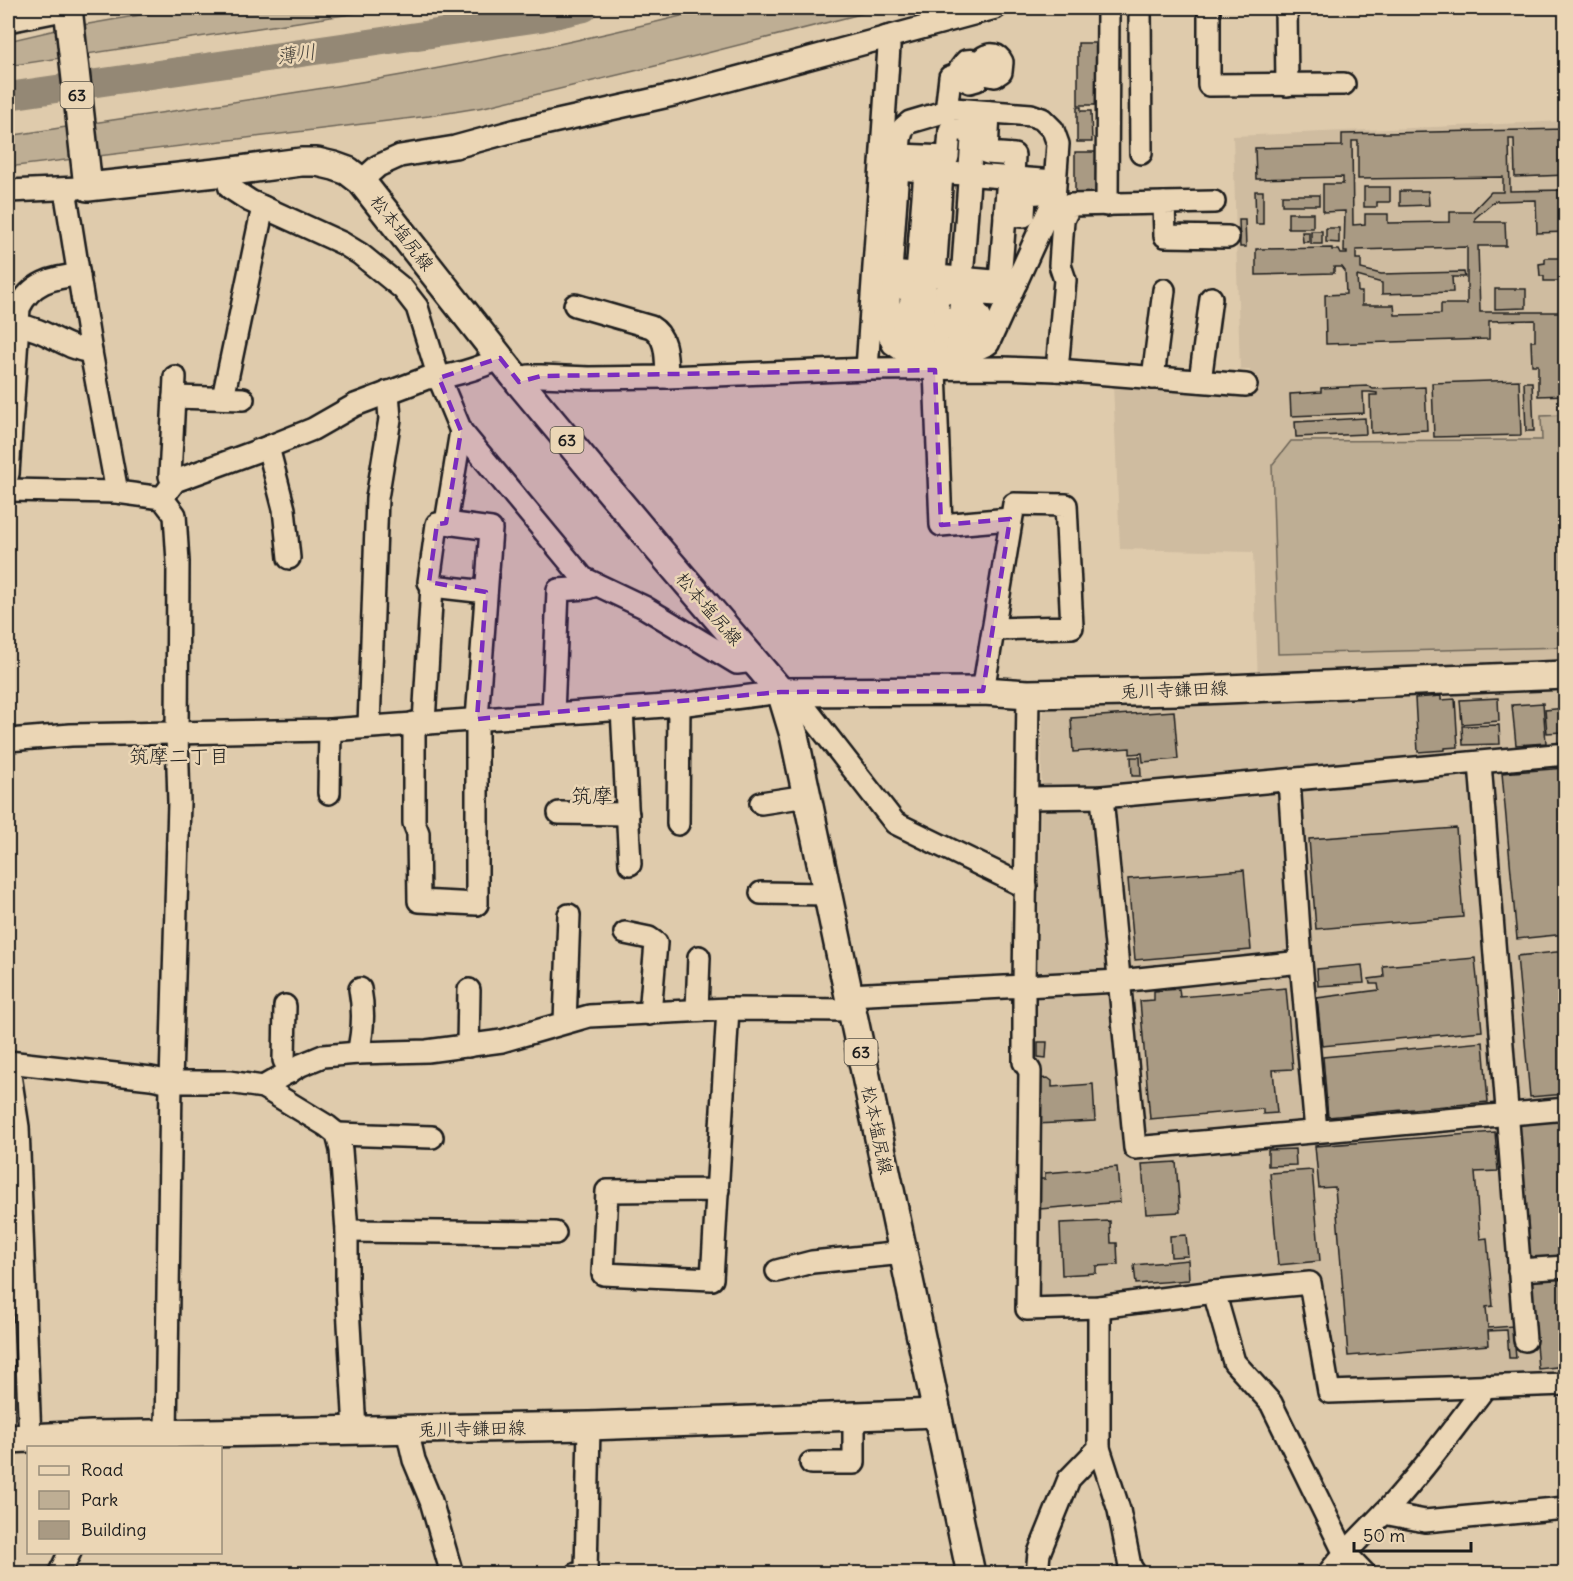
<svg xmlns="http://www.w3.org/2000/svg" width="1573" height="1581" viewBox="0 0 1573 1581" font-family="Delius,'Klee One',sans-serif">
<style>
.built{fill:#cfbca0}
.green{fill:#beae94;stroke:#6d6558;stroke-width:1.5}
.lines{fill:none;stroke-linecap:round;stroke-linejoin:round}
.river{stroke:#948874;stroke-width:28}
.building{fill:#a99a83;stroke:#1c1c1c;stroke-width:1.5;fill-rule:evenodd}
.minor-casing{stroke:#1c1c1c;stroke-width:26}
.major-casing{stroke:#1c1c1c;stroke-width:32}
.minor{stroke:#ebd6b5;stroke-width:21}
.major{stroke:#ebd6b5;stroke-width:27}
.marked{fill:#7b2cbf;fill-opacity:0.2;stroke:#7b2cbf;stroke-width:4.5;stroke-dasharray:12 8;stroke-linejoin:round}
.labels{text-anchor:middle;stroke-width:5;stroke-linejoin:round;paint-order:stroke}
.shield{fill:#ebd6b5;stroke:#5a544a;stroke-width:1.5}
.shield-label{font-size:16px;font-weight:bold;fill:#1c1c1c}
.street-label{font-size:18px;fill:#1c1c1c;stroke:#ebd6b5}
.water-label{font-size:20px;font-style:italic;fill:#46423b;stroke:#ebd6b5}
.neighbourhood-label{font-size:20px;fill:#1c1c1c;stroke:#ebd6b5}
.quarter-label{font-size:21px;fill:#1c1c1c;stroke:#ebd6b5}
</style>
<rect width="100%" height="100%" fill="#dfcbac"/>
<filter id="ink" filterUnits="userSpaceOnUse"><feTurbulence type="fractalNoise" baseFrequency=".0167" numOctaves="2"/><feDisplacementMap in="SourceGraphic" scale="12" xChannelSelector="R" yChannelSelector="G"/><feConvolveMatrix kernelMatrix="1 2 1 2 8 2 1 2 1" color-interpolation-filters="sRGB"/></filter>
<g filter="url(#ink)">
<g class="built">
<polygon points="1565,121 1565,669 1258,682 1253,552 1120,549 1113,383 1249,394 1250,370 1240,370 1233,136"/>
<polygon points="1565,685 1565,1379 1338,1385 1314,1278 1037,1303 1031,1295 1043,701"/>
</g>
<g class="green">
<polygon points="180,8 390,8 8,66 8,41 60,29"/>
<path d="M713,8h171l-212,54 -188,45 -55,9 -421,51v-31c131,-21 263,-38 394,-61 105,-19 209,-41 311,-67z"/>
<polygon points="1565,415 1565,647 1278,654 1272,465 1291,441 1542,440 1541,416"/>
</g>
<g class="lines">
<polyline class="river" points="8,96 540,18 584,8"/>
</g>
<g class="building">
<rect x="1078" y="43" width="20" height="62"/>
<polygon points="1077,107 1081,107 1081,111 1091,111 1092,142 1077,142"/>
<path d="M1566,129v46l-51,2 -1,-38h-5l1,52 56,-1v42l-29,1 -1,-33 -41,1 -20,17v4h30l1,24h-28l2,66h86v83l-28,1v-31h-6l-1,-24h4v-21l-46,1v18l-163,5 -1,-49 21,-1 -1,-23 -3,-4h-8v6l-78,2v-26l76,-1v2h7l2,4h6v-2h-3l1,-41 -22,1v-28h20v-7l-87,2 -1,-31 87,-2v-12zM1352,141h6v38l145,-2v15h-12l-19,20h-22v10l-62,1v-9h-23v10l-12,1zM1467,247v57h-26v10l-46,1 -1,-10h-32v-13h-4l-1,-16 25,7v11l71,-2 -1,-15h13l-1,-5 -83,2 -20,-5v-10h-5v-9z"/>
<rect x="1075" y="152" width="24" height="43"/>
<polygon points="1364,187 1390,187 1390,202 1377,202 1377,207 1364,207"/>
<polygon points="1255,191 1263,191 1263,224 1256,224"/>
<polygon points="1400,191 1428,191 1429,205 1400,206"/>
<rect x="1282" y="195" width="37" height="10"/>
<rect x="1288" y="213" width="25" height="15"/>
<polygon points="1239,220 1245,220 1246,247 1240,247"/>
<polygon points="1326,228 1339,228 1339,243 1326,242"/>
<rect x="1311" y="231" width="11" height="13"/>
<polygon points="1302,232 1309,232 1309,242 1303,242"/>
<polygon points="1545,258 1566,258 1566,281 1544,281 1544,276 1540,276 1539,264 1545,263"/>
<polygon points="1495,289 1526,289 1526,308 1495,309"/>
<polygon points="1519,380 1521,435 1434,437 1432,383"/>
<polygon points="1524,382 1532,382 1534,431 1526,431"/>
<polygon points="1368,386 1373,389 1425,387 1427,430 1371,433 1370,395 1377,395 1377,393 1370,392 1363,392 1364,413 1291,416 1290,394 1321,392 1321,388"/>
<polygon points="1365,418 1366,434 1296,437 1295,422"/>
<polygon points="1441,696 1441,700 1455,699 1458,747 1445,748 1445,750 1418,752 1415,698"/>
<polygon points="1498,698 1499,721 1462,724 1460,700"/>
<polygon points="1543,703 1546,743 1516,745 1512,705"/>
<polygon points="1566,708 1566,738 1561,739 1561,732 1547,733 1545,710"/>
<polygon points="1174,711 1178,759 1143,762 1142,753 1130,754 1130,748 1073,752 1071,718"/>
<polygon points="1499,725 1500,744 1463,745 1462,726"/>
<polygon points="1131,757 1140,757 1141,776 1132,776"/>
<polygon points="1566,768 1566,934 1517,939 1502,773"/>
<polygon points="1456,828 1463,917 1316,929 1309,839"/>
<polygon points="1244,870 1251,950 1135,960 1128,879"/>
<polygon points="1566,951 1566,1094 1530,1097 1517,956"/>
<polygon points="1475,958 1482,1031 1322,1046 1317,998 1379,990 1378,984 1370,984 1369,979 1384,977 1383,966"/>
<polygon points="1362,965 1364,983 1318,986 1317,969"/>
<polygon points="1286,988 1293,1069 1273,1070 1277,1113 1263,1114 1263,1109 1150,1119 1140,1001 1154,1000 1154,991 1179,989 1180,997"/>
<polygon points="1038,1042 1047,1042 1046,1058 1038,1057"/>
<polygon points="1483,1042 1488,1102 1328,1117 1323,1057"/>
<polygon points="1048,1078 1052,1081 1052,1087 1093,1084 1095,1121 1036,1124 1036,1079"/>
<polygon points="1566,1120 1566,1259 1530,1262 1518,1125"/>
<polygon points="1495,1132 1498,1171 1475,1172 1480,1239 1487,1238 1493,1306 1486,1307 1488,1328 1513,1326 1516,1358 1509,1358 1507,1330 1488,1331 1489,1345 1348,1356 1335,1187 1319,1188 1315,1146"/>
<polygon points="1295,1149 1296,1165 1268,1166 1268,1150"/>
<polygon points="1176,1162 1180,1212 1146,1214 1142,1164"/>
<polygon points="1117,1167 1120,1202 1040,1209 1038,1179 1045,1179 1045,1173"/>
<polygon points="1312,1170 1320,1261 1278,1265 1270,1173"/>
<polygon points="1110,1221 1111,1243 1117,1243 1118,1265 1096,1266 1096,1273 1062,1275 1060,1223"/>
<polygon points="1186,1235 1188,1256 1171,1257 1170,1236"/>
<polygon points="1188,1260 1189,1280 1136,1284 1134,1265"/>
<polygon points="1566,1278 1566,1366 1538,1369 1531,1281"/>
</g>
<g class="lines">
<g class="minor-casing">
<g id="minor">
<polyline points="1209,8 1209,85 1344,84"/>
<polyline points="1286,8 1287,85"/>
<polyline points="8,21 73,8"/>
<path d="M981,66l3,-9c7,-4 14,-3 18,5l-1,10 -6,4 -11,-2c-6,-8 -5,-16 -18,-13l-6,8 3,10 7,3 7,-2 5,-9"/>
<polygon points="954,109 1031,115 1042,119 1053,130 1058,144 1054,199 988,344 975,350 903,351 893,344 887,331 900,139 903,128 910,122"/>
<polyline points="946,112 950,77 960,74"/>
<polyline points="989,112 987,153 1014,155 1013,178"/>
<polyline points="1141,153 1140,10 1142,8"/>
<polyline points="899,155 948,157 950,130 972,130"/>
<polyline points="898,169 1055,181"/>
<polyline points="225,172 230,188 250,201 342,243 360,254 403,289 417,307 439,378 461,431 583,578 644,607 737,663 754,661"/>
<polyline points="361,181 378,166 400,156 455,147 517,130 673,95 995,8"/>
<polyline points="65,189 91,352 117,492"/>
<polyline points="8,191 79,188"/>
<polyline points="1214,202 1164,203 1165,236 1228,237"/>
<polyline points="1107,205 1108,8"/>
<polyline points="1005,215 1024,216 1025,194 1054,192"/>
<polyline points="891,272 1016,283"/>
<polyline points="917,274 925,171"/>
<polyline points="935,276 942,173"/>
<polyline points="1000,281 1008,177"/>
<path d="M890,287h13l8,7v8l-9,20 4,10c8,5 23,5 33,2l5,-10 -7,-19 1,-7 9,-6 14,1"/>
<path d="M575,305l76,22c17,10 15,32 16,50"/>
<path d="M17,325c30,4 44,22 74,27"/>
<polyline points="958,330 972,331 978,327 980,316 973,307 977,297 983,294 1010,296"/>
<polyline points="922,349 925,284"/>
<polyline points="957,350 974,111"/>
<polyline points="867,369 889,47 887,37"/>
<polyline points="935,370 941,525 1010,519"/>
<polyline points="1057,370 1065,280 1060,265 1063,220 1070,205 1164,203"/>
<polyline points="1153,378 1164,290"/>
<polyline points="1200,381 1211,298"/>
<polyline points="519,382 529,376 541,376 589,378 667,377 867,369 1003,368 1057,370 1246,385"/>
<polyline points="174,397 243,399"/>
<polyline points="223,398 263,207"/>
<polyline points="268,447 284,509 289,558"/>
<path d="M8,474l11,-166c12,-25 33,-31 60,-33"/>
<polyline points="173,483 170,476 175,377"/>
<polyline points="8,490 117,492 162,498 175,515 178,562 177,734 179,802 171,1082 166,1434"/>
<path d="M162,498l13,-17 93,-34 45,-18 42,-24 72,-27c21,0 54,-10 73,-20"/>
<polyline points="446,523 437,524 429,582 432,586 486,592"/>
<polyline points="983,691 1014,504 1066,505 1072,627 993,629"/>
<polyline points="793,692 895,823 1026,887"/>
<polyline points="1028,694 1024,986 1119,981 1301,962"/>
<polyline points="622,709 630,864"/>
<polyline points="553,714 558,590 587,588 596,585"/>
<polyline points="424,722 432,586"/>
<polyline points="414,723 414,823 418,833 419,901 477,904 477,719 491,529 446,523 461,431"/>
<polyline points="369,726 377,498 390,419 388,392"/>
<polyline points="8,740 71,735 330,730 679,705 781,692"/>
<polyline points="1480,763 1525,1340"/>
<polyline points="1289,780 1301,962 1316,1131"/>
<polyline points="329,793 330,730"/>
<polyline points="1102,797 1135,1148 1566,1109"/>
<polyline points="1027,798 1102,797 1566,754"/>
<polyline points="761,803 807,796"/>
<polyline points="559,813 628,814"/>
<polyline points="678,824 679,705"/>
<polyline points="761,893 828,894"/>
<polyline points="625,933 649,938 656,943 650,1014"/>
<polyline points="849,995 1024,986 1024,1062 1030,1071 1027,1309 1099,1307 1214,1292 1310,1283 1329,1392 1566,1384"/>
<polyline points="285,1006 284,1060 290,1072"/>
<polyline points="697,1010 699,957"/>
<polyline points="565,1022 569,915"/>
<polyline points="468,1046 469,990"/>
<path d="M358,1053c5,-21 6,-43 2,-64"/>
<polyline points="8,1062 151,1078 171,1082 229,1082 263,1087 327,1126 337,1134 341,1150 347,1231 347,1289 355,1430"/>
<polyline points="8,1062 18,1127 30,1439"/>
<polyline points="263,1087 301,1065 323,1056 358,1053 427,1051 502,1041 589,1016 728,1009 852,1010"/>
<polyline points="337,1134 432,1137"/>
<polyline points="718,1190 607,1191 603,1274 712,1279 728,1009"/>
<polyline points="347,1231 555,1233"/>
<polyline points="1519,1270 1566,1267"/>
<polyline points="777,1271 812,1262 904,1253"/>
<polyline points="1214,1292 1234,1362 1271,1403 1344,1552 1365,1574"/>
<polyline points="407,1430 414,1460 431,1501 452,1574"/>
<polyline points="1099,1448 1119,1510 1130,1566 1135,1574"/>
<polyline points="811,1463 854,1463 854,1416"/>
<polyline points="1384,1513 1425,1521 1566,1508"/>
<polyline points="59,1574 70,1552"/>
<polyline points="577,1574 586,1573 589,1426"/>
<polyline points="1037,1574 1039,1553 1069,1479 1099,1448 1099,1307"/>
<path d="M1328,1574c20,-27 44,-47 66,-72 33,-36 62,-77 92,-116"/>
</g>
</g>
<g class="major-casing">
<g id="major">
<polyline points="68,8 88,187 225,172 301,162 317,162 334,166 348,171 361,181 519,382 660,551 781,692 794,735 971,1574"/>
<polyline points="781,692 983,691 1028,694 1178,691 1566,675"/>
<polyline points="8,1439 92,1435 589,1426 937,1413"/>
</g>
</g>
<use href="#minor" class="minor"/>
<use href="#major" class="major"/>
</g>
</g>
<path class="marked" d="M500,358l19,24 22,-6 394,-6 6,155 69,-6 -27,172 -202,1 -304,27 9,-127 -57,-10 8,-58 9,-1 15,-92 -22,-53z"/>
<g class="labels">
<g class="shield">
<rect x="60.5" y="82" width="33" height="26" rx="4.5"/>
<rect x="550.5" y="427" width="33" height="26" rx="4.5"/>
<rect x="844.5" y="1039" width="33" height="26" rx="4.5"/>
</g>
<g class="shield-label">
<text x="77" y="101">63</text>
<text x="567" y="446">63</text>
<text x="861" y="1058">63</text>
</g>
<g class="street-label">
<text transform="translate(402 233) rotate(52)" y="6">松本塩尻線</text>
<text transform="translate(709 609) rotate(49)" y="6">松本塩尻線</text>
<text transform="translate(1174 690) rotate(-2)" y="6">兎川寺鎌田線</text>
<text transform="translate(877 1130) rotate(78)" y="6">松本塩尻線</text>
<text transform="translate(472 1429) rotate(-1)" y="6">兎川寺鎌田線</text>
</g>
<g class="water-label">
<text transform="translate(296 54) rotate(-8)" y="7">薄川</text>
</g>
<g class="neighbourhood-label">
<text x="179" y="763">筑摩二丁目</text>
</g>
<g class="quarter-label">
<text x="592" y="803">筑摩</text>
</g>
</g>
<rect width="1573" height="1581" fill="none" stroke="#ebd6b5" stroke-width="30"/>
<rect x="15" y="15" width="1543" height="1551" fill="none" stroke="#1c1c1c" stroke-width="2" filter="url(#ink)"/>
<rect x="27" y="1446" width="195" height="108" fill="#ebd6b5" stroke="#988c78" stroke-width="1.5"/>
<rect x="39" y="1466" width="30" height="9" fill="#ebd6b5" stroke="#988c78" stroke-width="1.5"/>
<text x="81" y="1476" font-size="18" fill="#1c1c1c">Road</text>
<rect x="39" y="1491" width="30" height="18" fill="#beae94" stroke="#988c78" stroke-width="1.5"/>
<text x="81" y="1506" font-size="18" fill="#1c1c1c">Park</text>
<rect x="39" y="1521" width="30" height="18" fill="#a99a83" stroke="#988c78" stroke-width="1.5"/>
<text x="81" y="1536" font-size="18" fill="#1c1c1c">Building</text>
<path d="M1354 1542v9h117v-9" fill="none" stroke="#1c1c1c" stroke-width="3"/>
<text x="1363" y="1542" font-size="18" fill="#1c1c1c" stroke="#ebd6b5" stroke-width="4.5" paint-order="stroke">50 m</text>
</svg>
